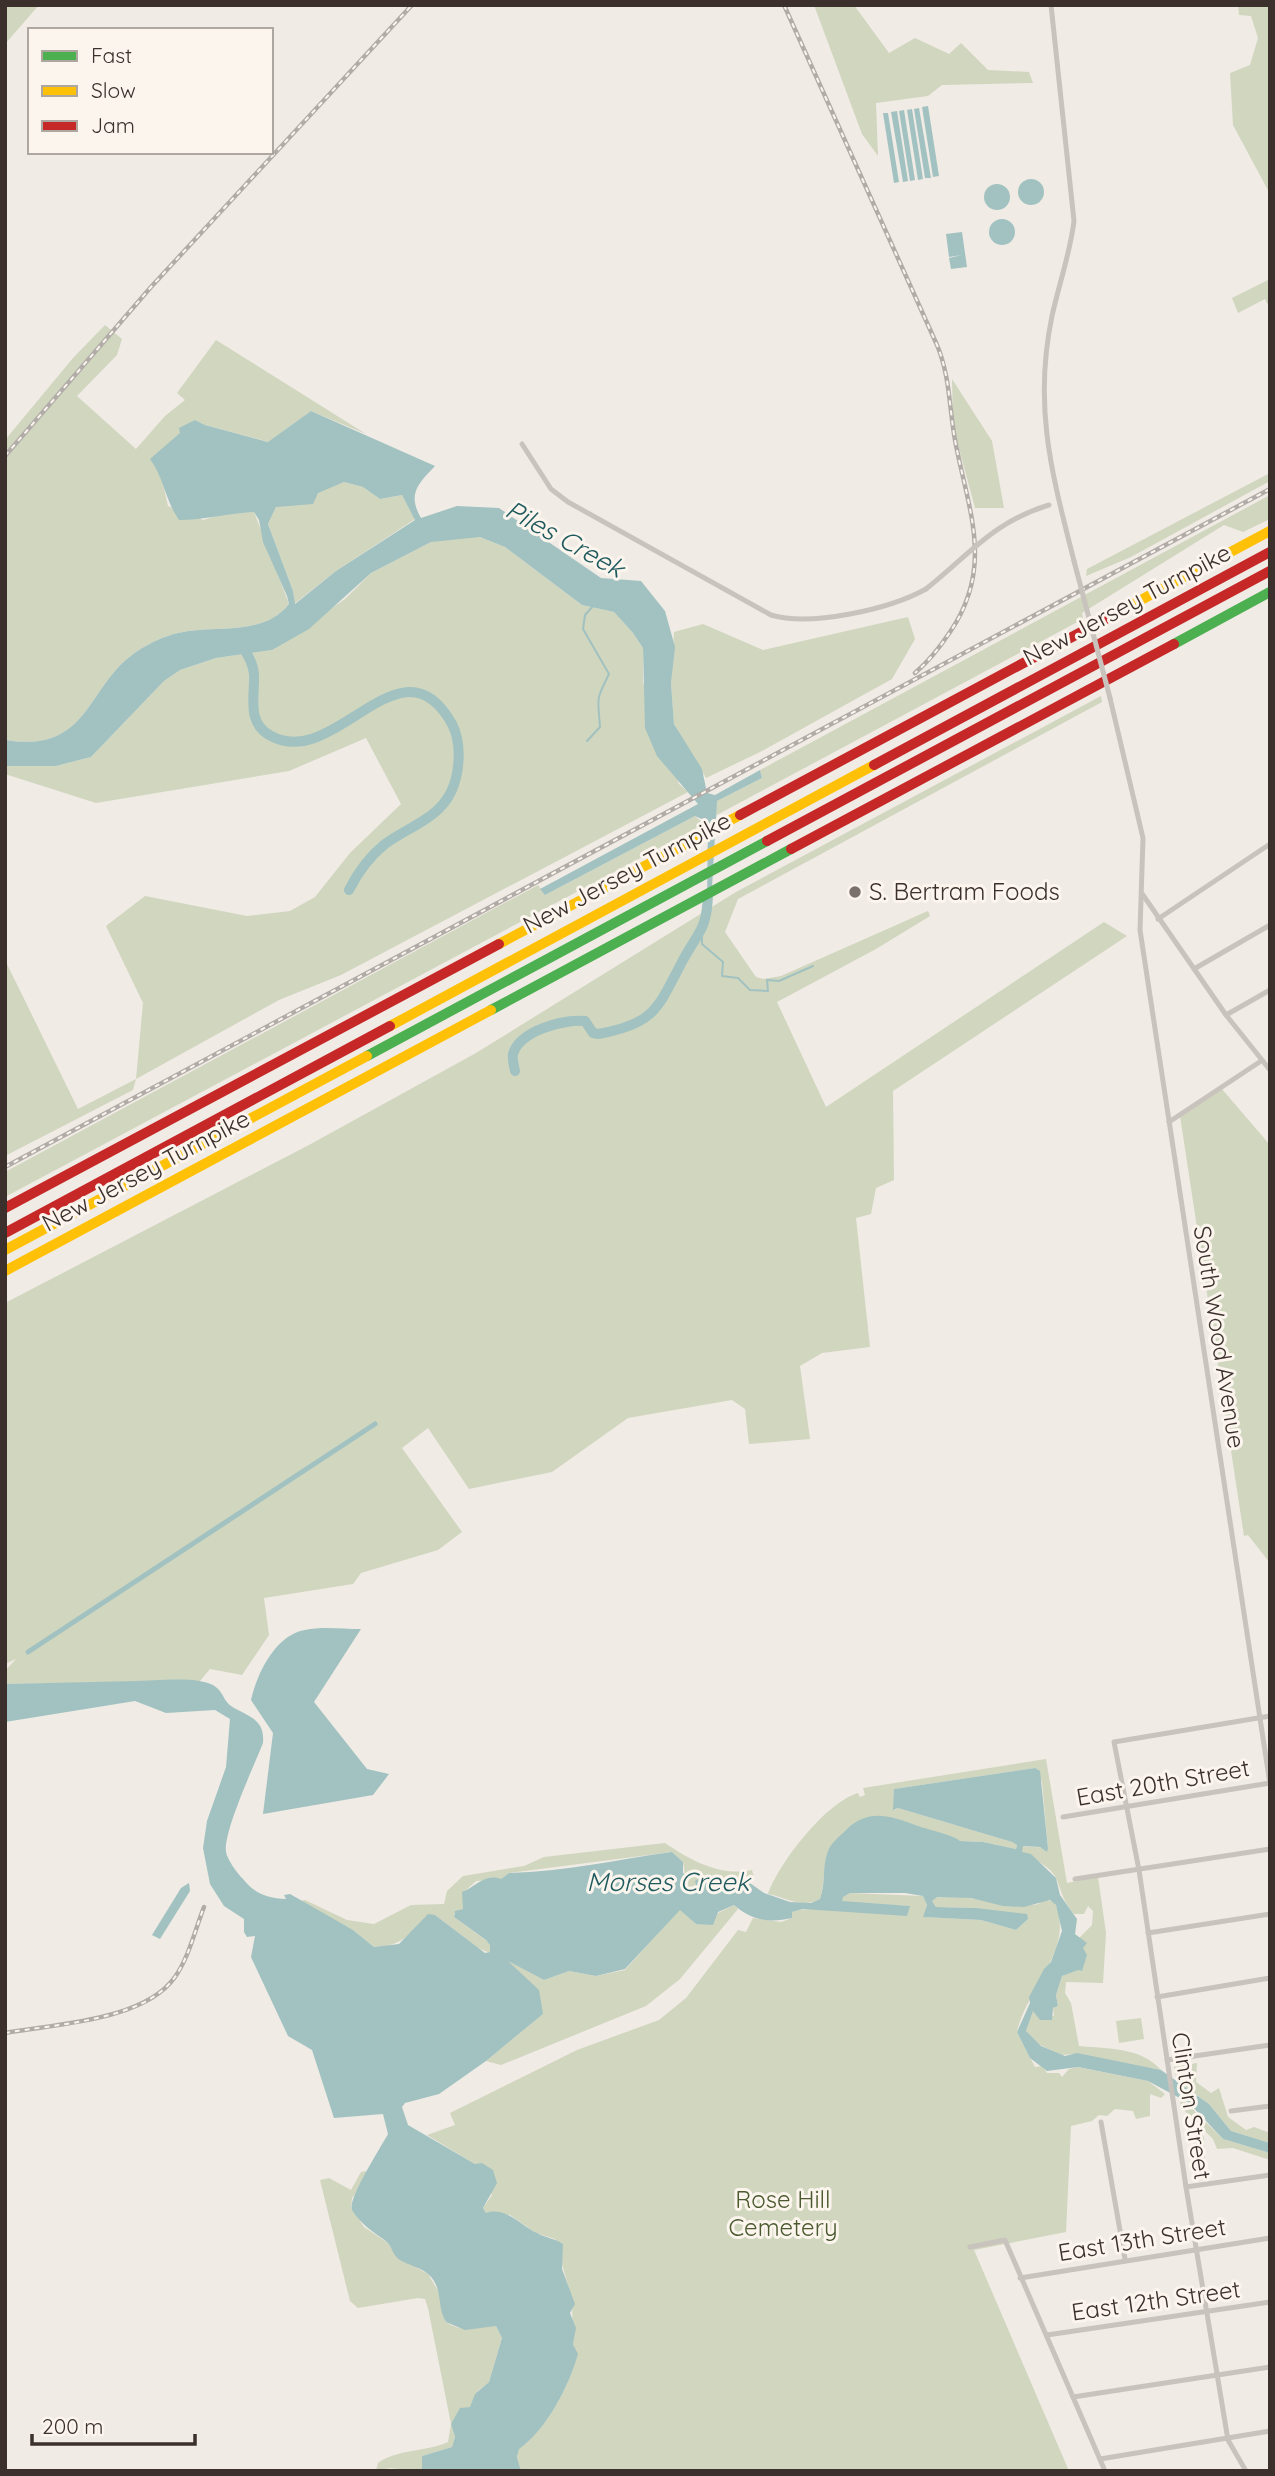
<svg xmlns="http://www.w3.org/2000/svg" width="1275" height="2476" viewBox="0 0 1275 2476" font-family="Quicksand,sans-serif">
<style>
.green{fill:#d1d6bf}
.water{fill:#a1c2c1;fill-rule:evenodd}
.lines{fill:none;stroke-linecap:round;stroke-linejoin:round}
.stream{stroke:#a1c2c1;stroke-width:2}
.canal{stroke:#a1c2c1;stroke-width:5}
.river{stroke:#a1c2c1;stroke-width:10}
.street{stroke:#c9c3be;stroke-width:5}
.fast{stroke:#4caf50;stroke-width:10}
.slow{stroke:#ffc107;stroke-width:10}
.jam{stroke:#c62828;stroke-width:10}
.rail-casing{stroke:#b1aca8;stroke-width:4.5}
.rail{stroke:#fbf5ee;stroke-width:2;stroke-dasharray:5;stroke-linecap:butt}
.street-bridge{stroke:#c9c3be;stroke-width:5}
.poi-dot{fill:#7a716c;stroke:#fbf5ee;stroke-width:2.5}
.labels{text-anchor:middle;stroke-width:6;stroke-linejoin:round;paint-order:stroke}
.street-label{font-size:24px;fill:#3b302b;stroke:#fbf5ee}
.poi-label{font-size:24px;fill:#3b302b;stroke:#fbf5ee;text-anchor:start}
.park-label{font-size:24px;fill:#4a5a2e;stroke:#fbf5ee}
.water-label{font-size:26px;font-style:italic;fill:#1f5a5e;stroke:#fbf5ee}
</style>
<rect width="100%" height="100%" fill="#f0ebe5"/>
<g class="green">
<polygon points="5,5 39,5 5,44"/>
<polygon points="814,5 854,5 889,53 915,38 949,54 961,43 988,70 1029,72 1033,83 942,85 928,96 876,103 878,156 862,134"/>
<polygon points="1238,5 1270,5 1270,194 1233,125 1230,73 1250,65 1258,38 1251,16 1239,15"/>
<polygon points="1270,279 1270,309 1265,299 1238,313 1232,298"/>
<path d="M105,325l17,14 -5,16 -40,41 59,53 29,-33 20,-16 -8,-7 39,-53 150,94 -55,-23 -42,31 -64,-17 -10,-5c-36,30 -38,41 -27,86l35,14 24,-7 27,-1 35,92c-28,36 -83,18 -121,32 -10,3 -21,9 -29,14 -54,34 -47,104 -134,90v-300l68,-82z"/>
<polygon points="952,379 992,441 1004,508 975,508 953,426"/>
<polygon points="1270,473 1270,481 1131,557 1086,576 1087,569"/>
<polygon points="344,482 363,487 380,499 402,495 415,519 336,571 294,604 293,591 268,524 276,507"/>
<polygon points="1270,495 1270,519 1243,532 1224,525 1082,613 1083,619 713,817 717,801 762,778 760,770"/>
<polygon points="456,537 480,537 505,547 582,605 614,612 633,633 643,648 643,682 679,784 688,792 341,975 279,1000 136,1079 133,1090 5,1156 5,960 78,1109 136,1079 143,1003 106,926 145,896 247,916 290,911 315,897 350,853 401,804 366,738 289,771 96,803 5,774 5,766 56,766 91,757 164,681 180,670 216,658 272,650 345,599 371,573 431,542"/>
<polygon points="908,617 915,639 892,679 760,752 706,778 674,724 671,683 674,632 703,624 763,650"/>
<polygon points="1101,696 1102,702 738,899 725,932 756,977 763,979 781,976 928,911 930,916 876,949 777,1002 826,1107 1104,922 1127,936 893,1091 894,1180 876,1188 871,1214 856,1218 870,1347 822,1353 800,1366 810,1439 749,1444 745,1409 732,1400 628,1418 552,1472 469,1489 428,1428 402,1448 462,1532 438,1550 361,1573 353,1584 264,1598 269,1635 242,1675 210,1669 200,1681 5,1684 5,1671 16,1659 5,1664 5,1303 309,1145 476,1053 736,892"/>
<polygon points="695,816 704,824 5,1197 5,1172 538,885 545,895"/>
<polygon points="1221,1088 1270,1145 1270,1563 1248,1535 1244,1536 1180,1116"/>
<path d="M1046,1759l21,124 31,-6 8,56 -3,50 -37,-1 -1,11 6,10 8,43c29,3 62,1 82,24l-84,-16 -16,1 -27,-13 -8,-11 7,-21 21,6 -1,-8 5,-2 -2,-11 6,-19 16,-7 3,2 6,-16 -4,-2 -4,-15 13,-13 1,-14 -5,-5 -4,8h-10c-10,-12 -12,-20 -17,-34 -5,-13 -24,-22 -35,-28v-6l26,2 -6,-66 -7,-14 -141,21 1,21 3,-2 114,34 5,3 -1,4 -33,-7 -23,-1 -79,-25c-20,9 -47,16 -54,39 -4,12 -2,29 -7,44 -19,10 -35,-2 -52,-5 11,-31 57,-91 90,-101l2,4 5,-2 -2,-7z"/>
<path d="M665,1843c25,17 55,34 87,27l2,8 -6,5 -34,-1v3l-17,4 -5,4 -9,-6 3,-6 -3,-19 -11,-10 -163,21 -8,6 -25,2 -11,10 -2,18 -9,4v4l33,24 4,4 -1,8 -12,-5 -43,-33c-23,3 -19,31 -61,32l-21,-17 -53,-29 5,-1 42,20 27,4 37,-19 33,-1 3,-13 16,-15 61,-10 20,-9z"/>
<path d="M850,1893l73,3 4,9 -3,12 57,3 35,10 12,-11 -52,-11 -40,-1 -4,-6 4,-4c11,1 23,-1 33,1 24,4 45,11 70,6l2,-4 13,1c23,47 -28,87 -37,131l18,35 7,-1 5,7h12l3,4 7,-8 8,-2 71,14 17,13 -4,4 -11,-4v22l-14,3 -3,-8 -18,-2 -8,7 -8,-1 -7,6 -21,5 -5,106 -92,18 95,221h-548l-4,-14 2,-9c28,-19 49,-60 58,-94l-4,-10 -1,-44 -17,-61 -19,-6 -26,-18 -24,-2 -3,-5 9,-13 -17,-31 -48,-29 28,-10 -5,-12 127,-63 82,-30 27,-22 52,-68 8,2 7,-14 28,4 11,-4v-6c24,-9 86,3 115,3l2,-9 -67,-4v-5z"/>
<polygon points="734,1905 738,1909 680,1979 646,2006 501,2065 486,2061 543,2014 505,1959 544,1980 569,1971 596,1976 625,1970 680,1909 696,1924"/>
<polygon points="1141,2018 1144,2039 1119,2043 1116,2021"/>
<polygon points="1197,2063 1196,2082 1211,2093 1219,2088 1228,2117 1246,2130 1254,2127 1270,2133 1270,2143 1231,2131 1209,2104 1177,2081 1174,2067"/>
<polygon points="1181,2098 1223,2139 1270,2153 1270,2160 1233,2148 1217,2149 1213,2139 1180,2106"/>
<polygon points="1192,2121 1204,2137 1205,2161 1199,2163 1193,2147 1196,2135 1188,2127"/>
<path d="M367,2171l-5,15 -10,12 -1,10 13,19 24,16 8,13 32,18 12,20 6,28c22,14 30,1 50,4l6,12 -13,44 -11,9 -8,16 -10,4 -9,13 4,13 -3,10 -30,9v15l-32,-3 -14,3 2,-8c19,-14 48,-11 70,-21l3,-18 -23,-116 -3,-9 -7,-1 -60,10 -8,-7 -30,-121 9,-2 22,12 10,-18z"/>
</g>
<g class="water">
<polygon points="928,106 939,176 933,177 922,107"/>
<polygon points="919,108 931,178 925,178 914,109"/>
<polygon points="912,109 923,179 918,180 907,110"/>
<polygon points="904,110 915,180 910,181 899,111"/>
<polygon points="897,111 908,181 903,182 891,112"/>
<polygon points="883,113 888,113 899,182 894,183"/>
<circle cx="1031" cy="192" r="13"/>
<circle cx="997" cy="197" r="13"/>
<circle cx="1002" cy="232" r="13"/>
<polygon points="962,232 967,267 951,269 949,258 962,255 949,257 946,234"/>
<path d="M311,411l124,55c-17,18 -28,28 -14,52l36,-12 42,2 102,70 40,3 24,30 10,36 -4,36 3,41 28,45 5,24 8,2 45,-25 2,8 -45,23 -6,104 -7,5 3,-7 1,-81 -13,-6 -150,79 -5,-6 158,-85 -41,-48 -12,-28 -2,-80 -10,-15 -19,-21 -32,-7 -77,-58 -25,-10 -49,5 -60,31 -62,56 -37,21 -56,8 -36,12 -16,11 -73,76 -35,9h-51v-26c87,14 80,-56 134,-90 8,-5 19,-11 29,-14 38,-14 93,4 121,-32l-2,-8 -24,-54 -4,-22 -5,-8c-26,1 -49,8 -75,8 -14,-20 -15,-42 -29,-61l30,-26 -1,-5 16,-8 10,5 63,17zM344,482l19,5 17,12 22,-4 13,25 -79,51 -41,33 -2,-13 -25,-67 8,-17 37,-3 5,-11z"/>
<path d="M361,1629l-47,73 53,67 22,5 -16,21 -110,19 10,-81 -22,-33c6,-26 24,-65 54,-70 17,-4 38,-1 56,-1z"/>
<path d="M136,1681c20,0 67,-6 81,7 6,5 7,13 14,18 17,11 34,12 32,37 -9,23 -40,89 -37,109 1,7 11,21 17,27 12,15 24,19 43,20l-2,-4 6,-1 63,36 21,17 25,-3 29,-30 7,1 50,38 5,-1v-7l-4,-5 -32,-23 1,-6 8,-2 -1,-17c14,-5 22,-19 39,-13l8,-6c55,-1 111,-14 163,-21l11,10v11l5,3 -5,11 9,6 5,-4 -2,-8 8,-5 6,10 4,-4 34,-1 17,12 26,9 21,1 9,-4c6,-17 2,-30 7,-45 3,-11 11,-16 19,-24 22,-21 42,-15 69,-5 10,4 39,10 45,16l23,1 33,7 1,-4 -5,-3 -114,-34 -5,2 1,-21 141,-21 5,3 8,77 -1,4 -7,-5 -17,-1 -1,6 9,2 25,24 4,17 17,24 -2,15 12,9 -4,5 4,7 -5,16 -4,-1 -16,6 -6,19 2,11 -5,2 -1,12h-12l-7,-9 -7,20 15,15 24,10 12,-3 84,17 48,34 22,27 39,12v10l-47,-14 -34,-36 -41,-22 -70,-14 -31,4 -17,-13 -13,-26 13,-29 -1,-6 15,-28 7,-7 11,-31 -6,-26 -6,-5 -26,7 -21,-1 -32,-8 -34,-1 -5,4 4,6 40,1 51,6 1,5 -12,11 -35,-10 -58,-3 4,-12 -4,-9 -18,-3h-55l-7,4 -1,4 68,5 -3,10 -104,-7 -11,3v6c-22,5 -40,3 -58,-13l-16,7 -5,13 -17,-1 -16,-14 -55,59 -29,7 -27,-5 -25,9 -36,-19 31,29 4,24 -57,47 -47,33 -34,9 -3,4 6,18 67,39 7,-1 11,7 4,13 -14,25 3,5c20,-7 35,13 51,20 9,5 17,5 26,11l-1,25 13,35 -5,9 6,15 -3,16 5,10c-10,34 -31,75 -59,95l-2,8 4,14h-99v-15l30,-9 3,-10 -4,-13 9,-16 10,-1 5,-13 14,-12 13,-44 -6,-12 -31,4 -19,-8c-10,-16 -2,-34 -18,-48 -6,-6 -20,-9 -28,-14 -7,-4 -8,-13 -13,-18 -13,-10 -26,-17 -35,-32 -5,-10 29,-63 36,-76l-5,-20 -49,4 -22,-68 -24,-14 -37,-79 4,-21 -8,1 -3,-5v-13l-20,-13 -14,-22 -7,-36 4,-27 19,-54 4,-48 -15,-9 -49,3 -31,-12 -130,21v-38z"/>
<polygon points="189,1883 190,1891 160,1939 152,1935 181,1888"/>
</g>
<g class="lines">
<g class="stream">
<path d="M587,741l13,-14c-2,-30 -5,-25 9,-53l-26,-45 2,-14 8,-9"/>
<polyline points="702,930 702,944 723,962 722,976 738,978 750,990 768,991 767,980 779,981 813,966"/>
</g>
<polyline class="canal" points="28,1652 375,1424"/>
<g class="river">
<path d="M241,645c6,8 12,18 13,29 1,23 -8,49 17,62 65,35 130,-104 181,-12 10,19 8,49 -1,68 -13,27 -43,35 -66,52 -15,12 -27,28 -36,46"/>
<path d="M515,1071c-1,-6 -3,-11 -2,-17 7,-24 52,-35 72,-33l8,12 5,1c58,-10 60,-27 85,-74 16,-29 24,-31 25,-66"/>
</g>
<g class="street">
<path d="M1051,5l23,216c-4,33 -15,63 -22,95 -19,91 0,158 22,245"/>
<path d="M522,444l29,45 17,13 203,113c40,12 119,-6 155,-26"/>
<polyline points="1110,698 1143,838 1140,930 1270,1784"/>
<polyline points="1143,895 1226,1015 1270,1070"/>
<polyline points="1158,919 1270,844"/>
<polyline points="1194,969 1270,925"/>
<polyline points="1226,1015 1270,990"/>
<polyline points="1169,1122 1261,1061"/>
<polyline points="1063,1817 1270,1783"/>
<polyline points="1075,1879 1270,1849"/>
<polyline points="1148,1933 1270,1914"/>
<polyline points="1157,1997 1270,1978"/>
<polyline points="1167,2060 1270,2045"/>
<polyline points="1231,2111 1270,2106"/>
<polyline points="1101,2122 1125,2259"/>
<polyline points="1186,2187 1270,2175"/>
<polyline points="970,2247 1005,2240 1105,2471"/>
<polyline points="1020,2278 1270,2238"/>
<polyline points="1047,2335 1270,2302"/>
<polyline points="1073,2397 1270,2367"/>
<polyline points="1100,2459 1270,2431"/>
<polyline points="1246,2471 1228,2440 1186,2187 1139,1870 1114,1742 1270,1716"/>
</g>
<g class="fast">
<polyline points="1174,644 1270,592"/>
<polyline points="491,1010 791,849"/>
<polyline points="367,1056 767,841"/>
</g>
<g class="slow">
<polyline points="1126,608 1270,531"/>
<polyline points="499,944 740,815"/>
<polyline points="390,1026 874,765"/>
<polyline points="5,1250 367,1056"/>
<polyline points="5,1271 491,1010"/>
</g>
<g class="jam">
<polyline points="874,765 1270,552"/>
<polyline points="740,815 1126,608"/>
<polyline points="767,841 1270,571"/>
<polyline points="791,849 1174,644"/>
<polyline points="5,1208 499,944"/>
<polyline points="5,1233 390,1026"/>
</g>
<g class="rail-casing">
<g id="rail">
<path d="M784,5l153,340c13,31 12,62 18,95 13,70 40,126 -5,192 -10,15 -21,29 -35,41"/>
<polyline points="5,456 151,287 412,5"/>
<polyline points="5,1167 1270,489"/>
<path d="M5,2033c50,-9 139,-12 170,-56 14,-20 20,-47 29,-70"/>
</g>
</g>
<use href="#rail" class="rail"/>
<g class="street-bridge">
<polyline points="1074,561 1110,698"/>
<path d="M926,589c44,-35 67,-67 123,-84"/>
</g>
</g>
<circle class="poi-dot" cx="855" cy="892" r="7"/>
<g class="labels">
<g class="street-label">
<text transform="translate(1127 605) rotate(-28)" y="8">New Jersey Turnpike</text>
<text transform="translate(627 873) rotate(-28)" y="8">New Jersey Turnpike</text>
<text transform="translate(146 1171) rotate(-28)" y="8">New Jersey Turnpike</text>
<text transform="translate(1219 1337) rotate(81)" y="8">South Wood Avenue</text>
<text transform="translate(1163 1783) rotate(-10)" y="8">East 20th Street</text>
<text transform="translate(1191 2106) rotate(81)" y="8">Clinton Street</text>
<text transform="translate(1142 2240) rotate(-9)" y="8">East 13th Street</text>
<text transform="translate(1156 2301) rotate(-8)" y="8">East 12th Street</text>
</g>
<g class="poi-label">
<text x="869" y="900">S. Bertram Foods</text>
</g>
<g class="park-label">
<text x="783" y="2208">Rose Hill<tspan x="783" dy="28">Cemetery</tspan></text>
</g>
<g class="water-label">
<text transform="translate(565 539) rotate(29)" y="9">Piles Creek</text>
<text x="668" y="1891">Morses Creek</text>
</g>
</g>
<rect width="1275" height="2476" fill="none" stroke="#3b302b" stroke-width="14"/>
<rect x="28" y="28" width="245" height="126" fill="#fbf5ee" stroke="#aea6a0" stroke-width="2"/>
<rect x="42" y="51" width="35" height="10" fill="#4caf50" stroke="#aea6a0" stroke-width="2"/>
<text x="91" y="63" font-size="21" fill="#3b302b">Fast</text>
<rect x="42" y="86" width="35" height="10" fill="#ffc107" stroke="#aea6a0" stroke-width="2"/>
<text x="91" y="98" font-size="21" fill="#3b302b">Slow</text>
<rect x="42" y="121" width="35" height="10" fill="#c62828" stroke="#aea6a0" stroke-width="2"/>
<text x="91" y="133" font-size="21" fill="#3b302b">Jam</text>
<path d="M32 2434v10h163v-10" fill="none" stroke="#3b302b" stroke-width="3.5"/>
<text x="42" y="2434" font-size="21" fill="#3b302b" stroke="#fbf5ee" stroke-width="5" paint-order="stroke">200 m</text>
</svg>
